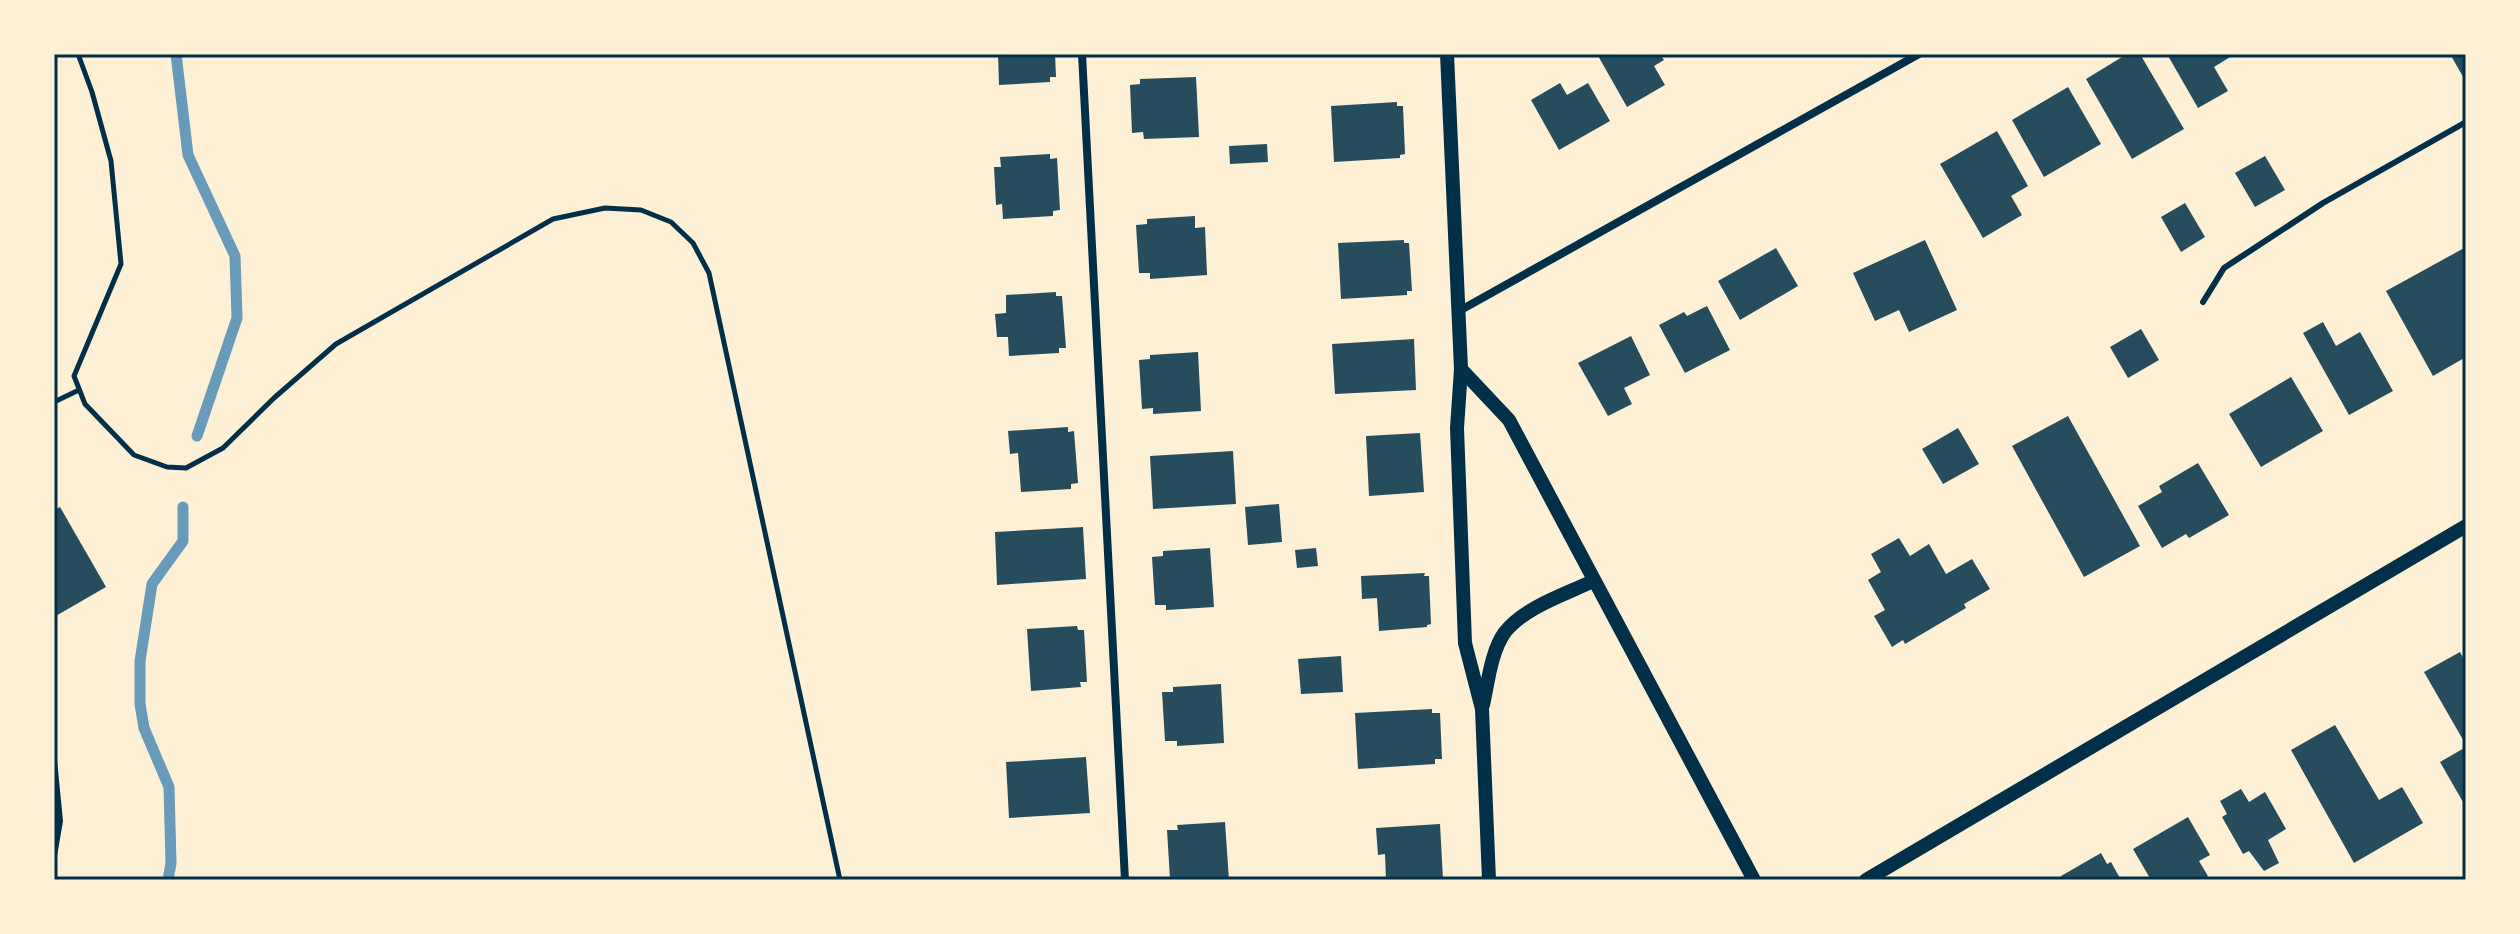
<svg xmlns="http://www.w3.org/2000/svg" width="2520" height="934" viewBox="0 0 2520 934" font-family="Jost,sans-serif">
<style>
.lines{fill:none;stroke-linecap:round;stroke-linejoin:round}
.stream{stroke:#669bbc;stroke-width:11}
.building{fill:#264d5e}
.path{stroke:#003049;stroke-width:5}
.service{stroke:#003049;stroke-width:6}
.minor{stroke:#003049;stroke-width:8}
.tertiary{stroke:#003049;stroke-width:14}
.neatline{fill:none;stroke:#003049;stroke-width:3}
</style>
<rect width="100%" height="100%" fill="#fdf0d5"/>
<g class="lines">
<g class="stream">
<polyline points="176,54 188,155 235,256 237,318 197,436"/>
<polyline points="168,880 171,863 169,787 144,728 140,704 140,661 152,584 183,541 183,507"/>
</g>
</g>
<g class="building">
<polygon points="998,54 1055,54 1056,77 1050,77 1050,82 999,85"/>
<polygon points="1597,54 1660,54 1664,60 1654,66 1665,85 1627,107"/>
<polygon points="2127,54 2140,54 2184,129 2132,159 2086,79"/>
<polygon points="2167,54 2235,54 2214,67 2228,91 2198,108"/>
<polygon points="2450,54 2466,54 2466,82"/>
<polygon points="1196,77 1199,137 1144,139 1143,132 1132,133 1130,85 1140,84 1140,79"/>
<polygon points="1560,83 1567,95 1588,83 1610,121 1559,150 1531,100"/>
<polygon points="2068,87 2101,144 2044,177 2012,120"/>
<polygon points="1397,102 1397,106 1403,106 1405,154 1400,155 1400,158 1334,162 1331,106"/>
<polygon points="1997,131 2028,186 2011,196 2022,215 1983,238 1940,164"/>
<polygon points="1267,144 1268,162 1230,164 1229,146"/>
<polygon points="1050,154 1050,159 1057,158 1060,210 1053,211 1053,216 1003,219 1002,204 996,205 994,167 1001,167 1000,157"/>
<polygon points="2265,156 2285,190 2255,207 2235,173"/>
<polygon points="2185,203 2205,237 2181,252 2161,217"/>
<polygon points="1195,216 1195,228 1205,227 1207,275 1150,279 1150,273 1139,273 1136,225 1147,224 1147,219"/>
<polygon points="1404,240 1404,243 1409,243 1412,291 1407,291 1407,295 1341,299 1338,243"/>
<polygon points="1925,240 1957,310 1909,332 1899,310 1875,321 1853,273"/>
<polygon points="2466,247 2466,357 2433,376 2386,291"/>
<polygon points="1776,248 1798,286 1740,320 1718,281"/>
<polygon points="1056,292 1056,296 1062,296 1066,348 1059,348 1059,353 1009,356 1008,337 997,337 995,314 1006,313 1006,295"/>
<polygon points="1707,306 1730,350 1685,373 1659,325 1684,312 1687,316"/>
<polygon points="2323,322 2336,346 2360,332 2393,391 2349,415 2303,333"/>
<polygon points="2141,329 2159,360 2128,378 2110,347"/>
<polygon points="1631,336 1650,375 1624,388 1632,404 1608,416 1578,363"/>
<polygon points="1414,339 1416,390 1335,394 1332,344"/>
<polygon points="1198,352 1201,411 1153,414 1153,408 1142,409 1139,360 1150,359 1150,355"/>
<polygon points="2291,377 2323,431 2261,467 2229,414"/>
<polygon points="2068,416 2140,546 2084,577 2012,446"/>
<polygon points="1068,427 1068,432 1074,431 1078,483 1071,484 1071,489 1021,492 1018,453 1010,454 1008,431"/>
<polygon points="1958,428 1979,464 1943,484 1922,449"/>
<polygon points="1420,433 1424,492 1369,496 1366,436"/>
<polygon points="1233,451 1236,504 1153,509 1150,456"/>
<polygon points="2198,463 2229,515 2189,538 2186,534 2162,548 2138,506 2162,492 2159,486"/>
<polygon points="1279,504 1282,542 1248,545 1245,507"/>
<polygon points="60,507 106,587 54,617 54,510"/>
<polygon points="1083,527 1086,579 997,585 995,532"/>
<polygon points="1899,538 1910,556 1929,544 1946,574 1972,559 1990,589 1964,604 1966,608 1905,644 1903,640 1892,647 1874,616 1885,610 1868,580 1881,572 1871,554"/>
<polygon points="1210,548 1214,607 1166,610 1166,605 1155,605 1152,557 1163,556 1163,551"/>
<polygon points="1316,548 1318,566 1297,568 1295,550"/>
<polygon points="1425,573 1424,576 1429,576 1431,624 1427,625 1427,627 1379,631 1377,598 1362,599 1361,576"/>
<polygon points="1077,626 1078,630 1084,630 1087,682 1080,682 1081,687 1031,691 1027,629"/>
<polygon points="2460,652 2466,663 2466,745 2424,672"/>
<polygon points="1341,656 1343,692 1301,694 1298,659"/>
<polygon points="1221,684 1224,743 1177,746 1177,741 1165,741 1162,692 1173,692 1173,687"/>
<polygon points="1432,709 1432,713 1440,713 1442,759 1435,759 1435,764 1358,769 1355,713"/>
<polygon points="2335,725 2379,800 2402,787 2423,823 2354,863 2291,750"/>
<polygon points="2466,747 2466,801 2463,802 2440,762"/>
<polygon points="1086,757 1090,813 1009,818 1006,762"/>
<polygon points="2241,789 2249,802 2265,792 2286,829 2268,840 2279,863 2264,871 2249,851 2243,854 2222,817 2227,814 2220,801"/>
<polygon points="2188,817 2210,855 2199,861 2208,876 2201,880 2151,880 2133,849"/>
<polygon points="1225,822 1229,880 1170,879 1167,830 1178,830 1177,825"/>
<polygon points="1440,824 1443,879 1386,880 1385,854 1378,855 1376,828"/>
<polygon points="2101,853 2107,864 2111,862 2121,880 2064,880 2061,876"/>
</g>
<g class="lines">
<g class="path">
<polyline points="78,54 92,92 111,161 121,264 74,376 85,404 134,455 167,467 186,468 223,448 274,398 336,344 553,219 605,208 641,210 671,222 693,243 709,273 840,880"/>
<polyline points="54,402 79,390"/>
</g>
<g class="service">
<polyline points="2203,302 2224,268 2323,203 2466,122"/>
<polyline points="54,760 60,821 54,856"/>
</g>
<g class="minor">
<polyline points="1082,54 1125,880"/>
<polyline points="1459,311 1919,54"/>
</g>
<g class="tertiary">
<polyline points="1447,54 1461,369 1457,428 1465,643 1482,709 1489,880"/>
<polyline points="1461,369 1509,420 1754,880"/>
<path d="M1483,705c5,-22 8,-54 22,-73 20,-25 59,-37 88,-51"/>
<polyline points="1866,880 2466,526"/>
</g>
</g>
<rect width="2520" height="934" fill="none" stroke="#fdf0d5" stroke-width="112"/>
<rect x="56" y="56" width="2408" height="822" class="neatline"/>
</svg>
